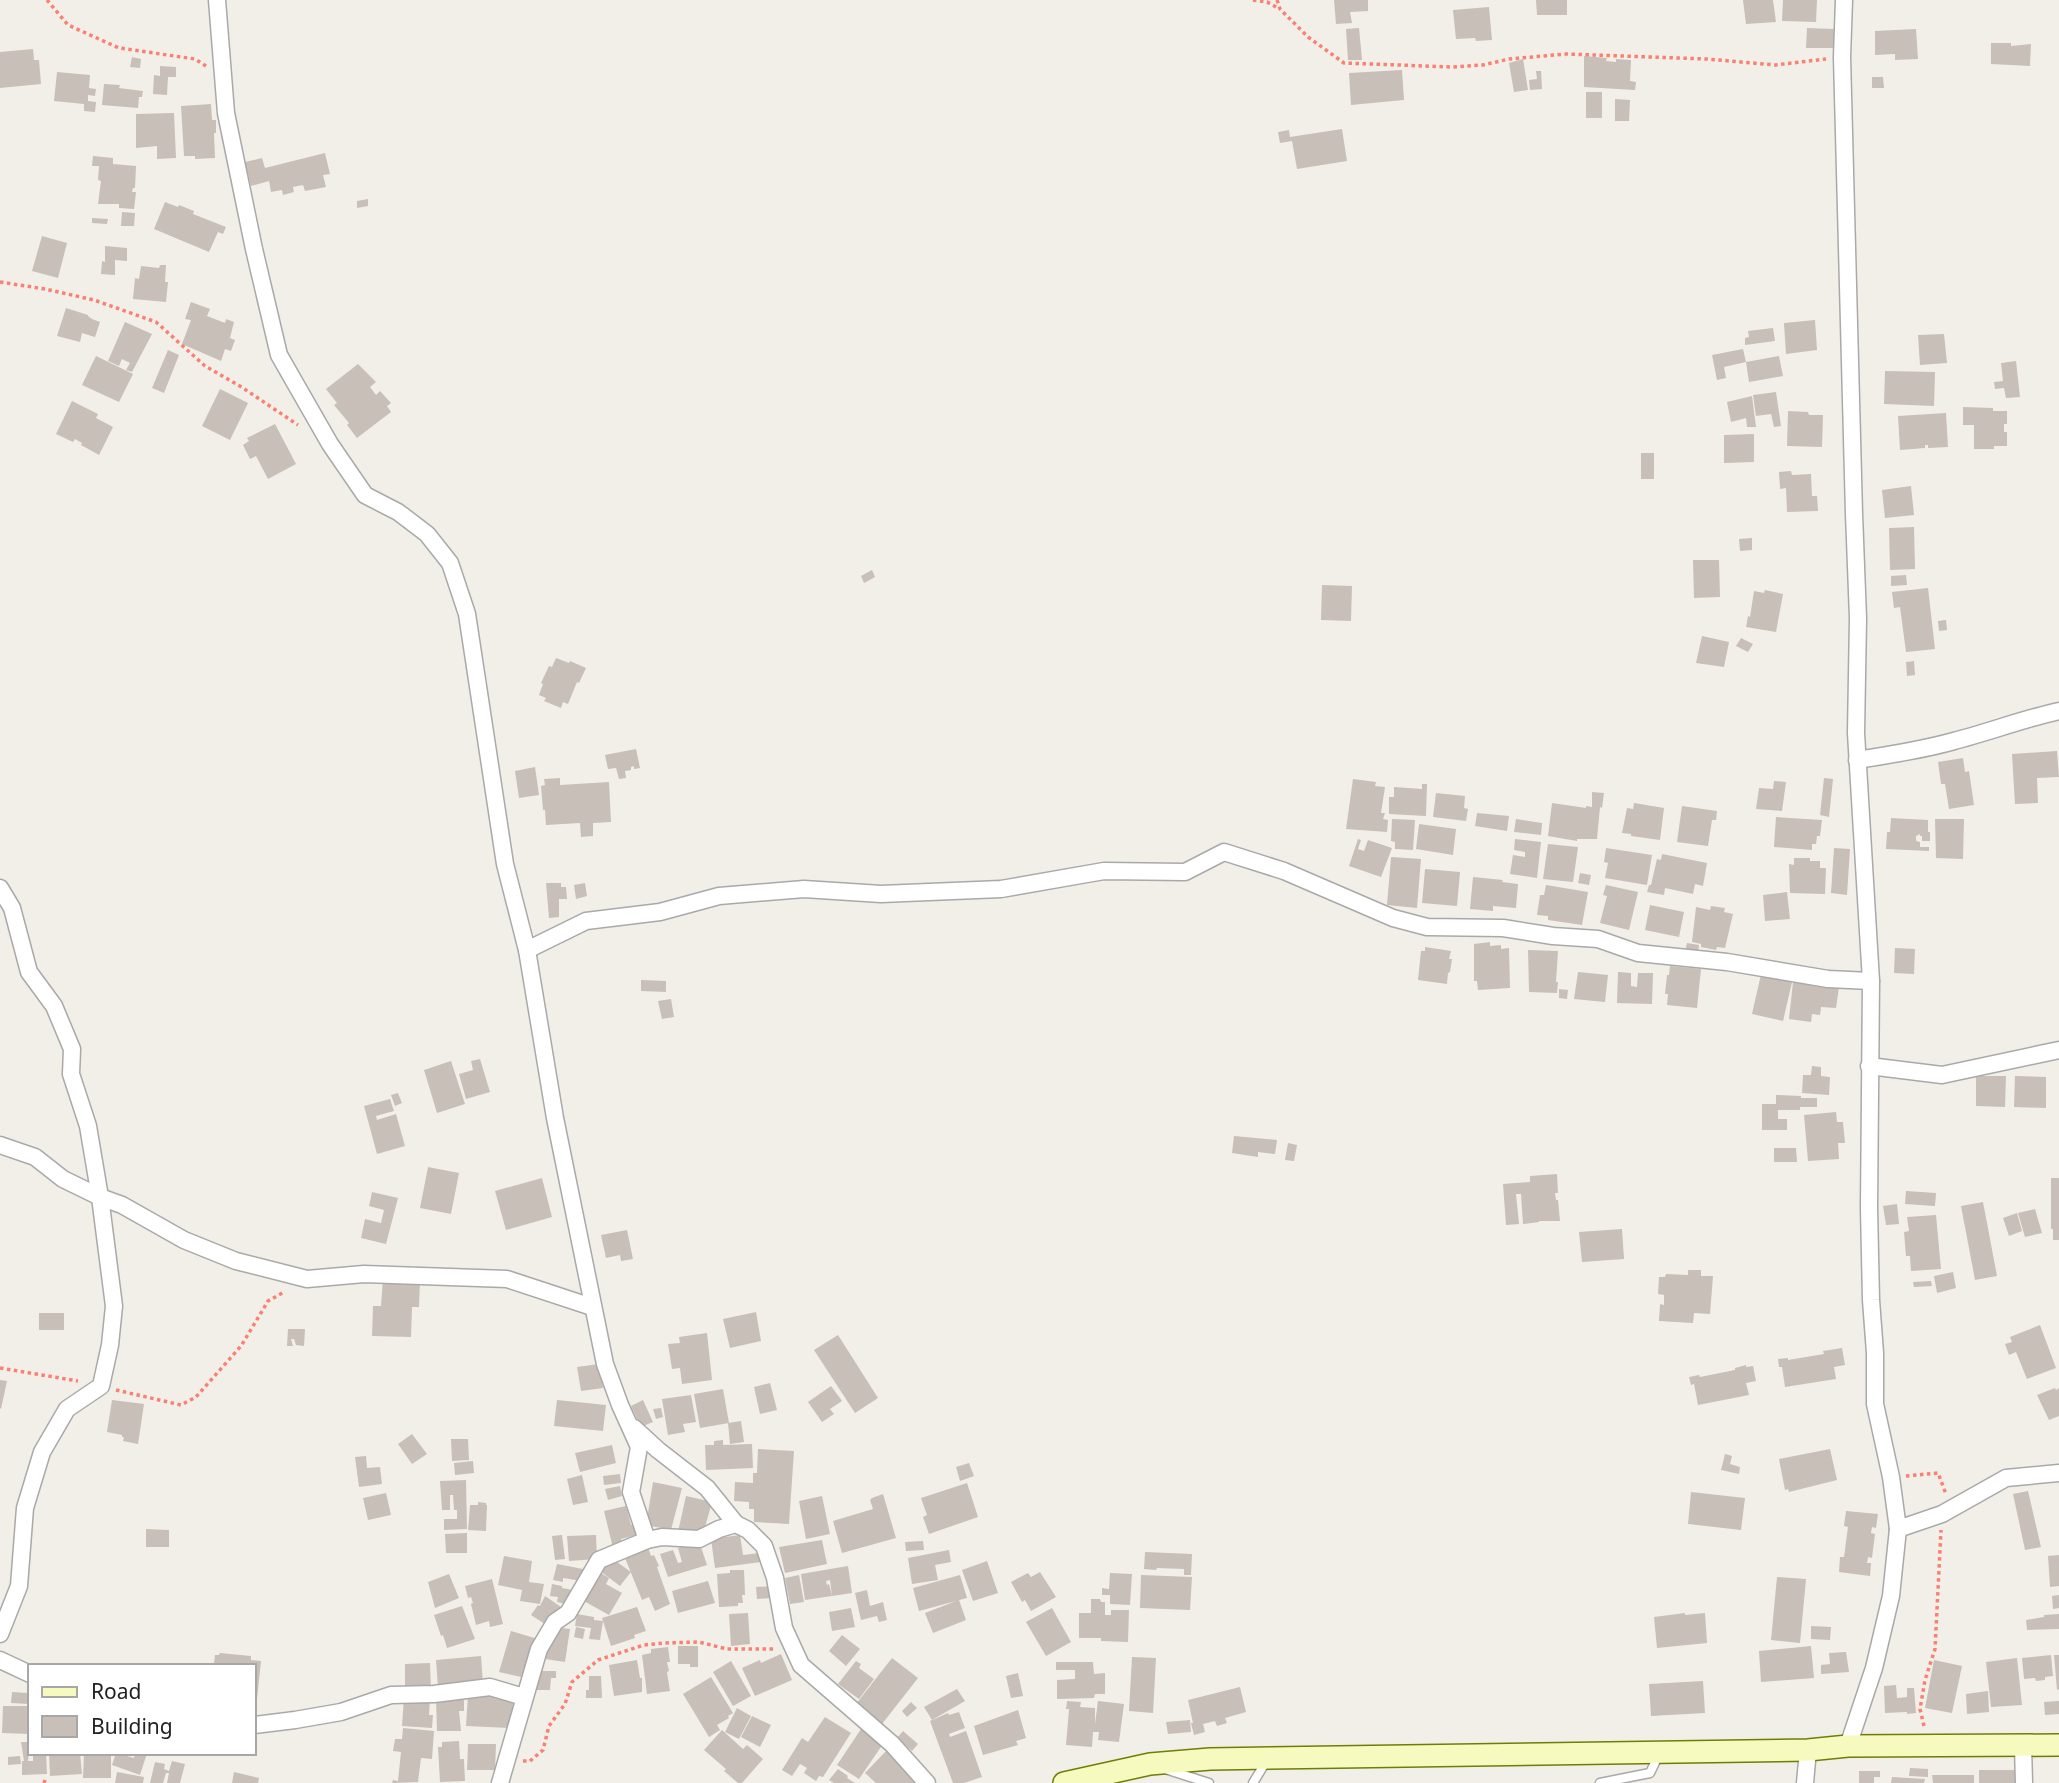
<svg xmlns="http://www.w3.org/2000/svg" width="2059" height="1783" font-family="'Noto Sans',sans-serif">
	<rect width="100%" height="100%" fill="#f2efe9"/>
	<g fill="#c7bfb8">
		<path d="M 1334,0 L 1368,0 L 1368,11 L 1350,12 L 1352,23 L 1336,24 Z"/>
		<path d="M 1536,0 L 1567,0 L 1567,15 L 1537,15 Z"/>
		<path d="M 1743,0 L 1773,0 L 1776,22 L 1746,24 Z"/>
		<path d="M 1783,0 L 1817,0 L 1816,22 L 1782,21 Z"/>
		<path d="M 1489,7 L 1492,40 L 1476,41 L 1475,38 L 1456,39 L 1453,10 Z"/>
		<path d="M 1359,28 L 1362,60 L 1348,60 L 1346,29 Z"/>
		<path d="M 1807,28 L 1834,29 L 1834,48 L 1806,48 Z"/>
		<path d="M 1916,29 L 1918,59 L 1895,60 L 1895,54 L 1875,55 L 1875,31 Z"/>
		<path d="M 1991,43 L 2011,43 L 2011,46 L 2031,44 L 2030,66 L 1991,64 Z"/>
		<path d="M 33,49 L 34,60 L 39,60 L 41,84 L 0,88 L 0,52 Z"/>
		<path d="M 1584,56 L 1607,58 L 1606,61 L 1616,62 L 1616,59 L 1631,60 L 1630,81 L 1636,82 L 1635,90 L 1584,87 Z"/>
		<path d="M 132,57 L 141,59 L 140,68 L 130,67 Z"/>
		<path d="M 1523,59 L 1528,90 L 1514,92 L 1509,63 Z"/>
		<path d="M 160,66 L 176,67 L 176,77 L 168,77 L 167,95 L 153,94 L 154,75 L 160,76 Z"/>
		<path d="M 1402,70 L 1404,100 L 1351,105 L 1349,73 Z"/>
		<path d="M 1536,71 L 1541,71 L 1542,89 L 1530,90 L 1529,80 L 1537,79 Z"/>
		<path d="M 57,72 L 90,75 L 89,88 L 96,89 L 95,96 L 88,95 L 88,101 L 96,102 L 95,112 L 84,111 L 84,104 L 54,101 Z"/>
		<path d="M 1872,77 L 1883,77 L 1884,88 L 1872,88 Z"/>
		<path d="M 104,84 L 120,85 L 119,88 L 143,91 L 142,97 L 139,97 L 138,108 L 102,105 Z"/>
		<rect x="1586" y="92" width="16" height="26"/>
		<path d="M 1615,99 L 1630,100 L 1629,121 L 1615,121 Z"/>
		<path d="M 211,104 L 212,120 L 216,120 L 216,133 L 214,133 L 215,158 L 195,159 L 195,156 L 184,156 L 181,106 Z"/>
		<path d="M 174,113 L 176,158 L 157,159 L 157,146 L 136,148 L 136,114 Z"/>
		<path d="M 1342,129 L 1347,161 L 1297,169 L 1292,141 L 1280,143 L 1278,132 L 1289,130 L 1290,137 Z"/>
		<path d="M 325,153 L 330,174 L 323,175 L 326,187 L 305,191 L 303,185 L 293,187 L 294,192 L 283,195 L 282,190 L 271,192 L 269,181 L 251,186 L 245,162 L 262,158 L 265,168 Z"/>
		<path d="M 93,156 L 113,158 L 113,164 L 136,166 L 135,188 L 133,188 L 132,192 L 136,192 L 134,209 L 119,208 L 119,204 L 98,204 L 101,181 L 98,180 L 99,166 L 92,166 Z"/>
		<path d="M 368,199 L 368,206 L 357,208 L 357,201 Z"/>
		<path d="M 165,202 L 178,207 L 179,205 L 194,211 L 193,214 L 226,227 L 223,234 L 218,232 L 209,252 L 154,229 Z"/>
		<path d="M 122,212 L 135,213 L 134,226 L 121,226 Z"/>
		<path d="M 92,218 L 108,219 L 107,224 L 92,223 Z"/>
		<path d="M 42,236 L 67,243 L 58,278 L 32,271 Z"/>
		<path d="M 105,246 L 127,248 L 127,261 L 115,260 L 115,275 L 101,274 L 102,261 L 105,262 Z"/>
		<path d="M 160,265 L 166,265 L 165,282 L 168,282 L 166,302 L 133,299 L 135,278 L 139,279 L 141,266 L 159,268 Z"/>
		<path d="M 191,302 L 210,309 L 207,316 L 225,323 L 226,319 L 234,322 L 230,338 L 235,340 L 231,351 L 225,349 L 221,361 L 182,344 L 191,320 L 185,319 Z"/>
		<path d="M 66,308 L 88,315 L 88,316 L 92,319 L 100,322 L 95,337 L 82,333 L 80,342 L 57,336 Z"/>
		<path d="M 1815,320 L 1817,350 L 1786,354 L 1784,323 Z"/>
		<path d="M 125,322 L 152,334 L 132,372 L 126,370 L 130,363 L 122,359 L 119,366 L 108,361 Z"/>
		<path d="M 1773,328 L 1775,341 L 1745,345 L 1745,338 L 1749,337 L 1748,331 Z"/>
		<path d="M 1944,334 L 1947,363 L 1920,365 L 1918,335 Z"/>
		<path d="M 1743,349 L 1746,362 L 1724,367 L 1726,378 L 1717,380 L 1712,355 Z"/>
		<path d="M 168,350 L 179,355 L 164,393 L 152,388 Z"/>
		<path d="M 96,356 L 133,374 L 119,402 L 82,385 Z"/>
		<path d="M 1779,356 L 1783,376 L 1749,382 L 1746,362 Z"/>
		<path d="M 2016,361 L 2020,397 L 2006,398 L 2004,388 L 1995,389 L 1994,382 L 2003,381 L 2001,363 Z"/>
		<path d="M 358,364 L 376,382 L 370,387 L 376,395 L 380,391 L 391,403 L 387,406 L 391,412 L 357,438 L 347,425 L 349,423 L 334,405 L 337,403 L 326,389 Z"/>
		<path d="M 1885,371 L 1935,372 L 1934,406 L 1884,404 Z"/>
		<path d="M 220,389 L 248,403 L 230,440 L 202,426 Z"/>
		<path d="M 1776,392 L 1781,426 L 1774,427 L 1771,414 L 1756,416 L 1753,395 Z"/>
		<path d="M 1752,396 L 1756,427 L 1747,427 L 1746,418 L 1731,422 L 1727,402 Z"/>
		<path d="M 72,401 L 98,414 L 96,418 L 113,427 L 99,455 L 81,445 L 82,443 L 75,439 L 73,442 L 56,434 Z"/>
		<path d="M 1963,407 L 1993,408 L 1993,411 L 2007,411 L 2007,424 L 2004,424 L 2004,432 L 2007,432 L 2007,446 L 1994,446 L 1994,449 L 1974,449 L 1974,425 L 1963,425 Z"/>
		<path d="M 1788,411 L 1808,412 L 1809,415 L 1823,415 L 1822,447 L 1787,446 Z"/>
		<path d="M 1946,413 L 1948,447 L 1928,448 L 1928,445 L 1925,445 L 1925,448 L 1900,450 L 1898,416 Z"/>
		<path d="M 275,424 L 296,464 L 268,479 L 256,456 L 250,459 L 243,445 L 249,441 L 247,438 Z"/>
		<path d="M 1754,434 L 1754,462 L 1724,463 L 1724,435 Z"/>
		<rect x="1641" y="453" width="13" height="26"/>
		<path d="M 1791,471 L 1792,475 L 1811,474 L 1812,496 L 1817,496 L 1818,511 L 1787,512 L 1786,488 L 1780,489 L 1779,472 Z"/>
		<path d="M 1911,486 L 1914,515 L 1885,518 L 1882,490 Z"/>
		<path d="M 1914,527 L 1915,569 L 1890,570 L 1889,528 Z"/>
		<path d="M 1752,538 L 1752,550 L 1740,551 L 1739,539 Z"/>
		<path d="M 1693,560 L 1719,560 L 1720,597 L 1694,598 Z"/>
		<path d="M 872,570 L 875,577 L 864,583 L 861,576 Z"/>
		<path d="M 1906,575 L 1907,585 L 1891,586 L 1891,576 Z"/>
		<path d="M 1322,585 L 1352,586 L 1351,621 L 1321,620 Z"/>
		<path d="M 1928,588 L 1935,649 L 1906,652 L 1900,607 L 1894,608 L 1892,592 Z"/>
		<path d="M 1765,590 L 1783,594 L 1776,632 L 1746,627 L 1748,616 L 1750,617 L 1754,591 L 1764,593 Z"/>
		<path d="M 1946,620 L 1947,630 L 1939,631 L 1938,621 Z"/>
		<path d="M 1702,636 L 1729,642 L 1724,667 L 1696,663 Z"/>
		<path d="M 1741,638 L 1753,644 L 1748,652 L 1736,646 Z"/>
		<path d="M 556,658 L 569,663 L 570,661 L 586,668 L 579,683 L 577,682 L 568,704 L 563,702 L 561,708 L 544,701 L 546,698 L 539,695 L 543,684 L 541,683 L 549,666 L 552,667 Z"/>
		<path d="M 1914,661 L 1915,675 L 1907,676 L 1906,662 Z"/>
		<path d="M 636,749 L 640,768 L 634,769 L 634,766 L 631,767 L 631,770 L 625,771 L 626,778 L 619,779 L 616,768 L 608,769 L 605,755 Z"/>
		<path d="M 2057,751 L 2059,777 L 2037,778 L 2038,803 L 2015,804 L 2012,754 Z"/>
		<path d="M 1963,758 L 1965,772 L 1969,771 L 1974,805 L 1949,809 L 1945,784 L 1941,784 L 1938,762 Z"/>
		<path d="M 535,767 L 539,795 L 519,798 L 515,771 Z"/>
		<path d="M 560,778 L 560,785 L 609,782 L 611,822 L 593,823 L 593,836 L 581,837 L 580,823 L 546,825 L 545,810 L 543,810 L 541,786 L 545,785 L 544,779 Z"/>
		<path d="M 1824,778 L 1833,779 L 1829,817 L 1820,815 Z"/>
		<path d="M 1353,779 L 1376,782 L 1375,786 L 1385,787 L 1381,813 L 1385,813 L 1383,819 L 1388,820 L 1387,832 L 1346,829 Z"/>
		<path d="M 1774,781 L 1786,782 L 1782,811 L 1756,809 L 1759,788 L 1773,789 Z"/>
		<path d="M 1422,784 L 1427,784 L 1426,816 L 1389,814 L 1389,797 L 1394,797 L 1394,787 L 1422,789 Z"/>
		<path d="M 1592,792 L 1604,793 L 1602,808 L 1600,807 L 1597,839 L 1577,839 L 1577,841 L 1548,836 L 1552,803 L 1586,808 L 1586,806 L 1592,807 Z"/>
		<path d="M 1436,793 L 1465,796 L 1464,808 L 1468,809 L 1466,821 L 1433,817 Z"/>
		<path d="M 1634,803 L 1664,808 L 1660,840 L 1631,836 L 1631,834 L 1622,833 L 1627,808 L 1633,809 Z"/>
		<path d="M 1682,806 L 1717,811 L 1716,820 L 1712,820 L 1708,846 L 1677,842 Z"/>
		<path d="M 1477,813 L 1509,816 L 1507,831 L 1475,826 Z"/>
		<path d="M 1776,817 L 1822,820 L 1820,836 L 1817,836 L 1816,844 L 1812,844 L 1812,850 L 1774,847 Z"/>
		<path d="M 1891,818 L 1928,820 L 1928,832 L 1930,832 L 1930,841 L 1922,841 L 1922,836 L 1920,836 L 1920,834 L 1916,836 L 1916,841 L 1920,842 L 1920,847 L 1929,847 L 1929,851 L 1886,849 L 1887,832 L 1890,832 Z"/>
		<path d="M 1392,819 L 1415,820 L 1413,850 L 1395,849 L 1395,842 L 1391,841 Z"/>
		<path d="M 1516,819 L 1542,823 L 1541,835 L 1514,832 Z"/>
		<path d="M 1935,819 L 1964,819 L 1963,859 L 1936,858 Z"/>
		<path d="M 1419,824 L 1456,829 L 1453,855 L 1416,849 Z"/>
		<path d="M 1358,839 L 1361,840 L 1358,849 L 1364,851 L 1368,840 L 1392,848 L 1381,877 L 1349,866 Z"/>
		<path d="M 1515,839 L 1541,842 L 1537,878 L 1510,874 L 1513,855 L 1525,857 L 1525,852 L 1514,850 Z"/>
		<path d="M 1548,844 L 1578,847 L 1573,882 L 1543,879 Z"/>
		<path d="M 1606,848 L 1652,855 L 1647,885 L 1605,878 L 1608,863 L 1604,862 Z"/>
		<path d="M 1834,848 L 1850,849 L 1847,895 L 1831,893 Z"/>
		<path d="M 1662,854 L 1707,863 L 1703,886 L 1695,884 L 1693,894 L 1665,888 L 1664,895 L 1647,892 L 1649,885 L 1651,885 L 1657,859 L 1661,860 Z"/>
		<path d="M 1391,857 L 1421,859 L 1417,908 L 1387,905 Z"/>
		<path d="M 1794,858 L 1810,858 L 1810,861 L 1820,861 L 1820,868 L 1826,868 L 1825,894 L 1790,893 L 1789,864 L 1794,865 Z"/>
		<path d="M 1425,869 L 1460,872 L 1457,906 L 1422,903 Z"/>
		<path d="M 1580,873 L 1591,875 L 1589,885 L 1578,883 Z"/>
		<path d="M 1473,877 L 1503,880 L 1502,882 L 1518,884 L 1516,908 L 1493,906 L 1493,911 L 1470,909 Z"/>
		<path d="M 546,883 L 561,883 L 561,887 L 566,887 L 567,899 L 559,899 L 559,917 L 549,918 Z"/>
		<path d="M 585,883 L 587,896 L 576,899 L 574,885 Z"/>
		<path d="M 1546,885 L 1588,892 L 1582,925 L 1548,920 L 1548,916 L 1537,915 L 1540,895 L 1544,895 Z"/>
		<path d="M 1606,885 L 1638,892 L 1629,930 L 1600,923 L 1607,896 L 1603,895 Z"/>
		<path d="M 1787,892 L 1790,919 L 1765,921 L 1763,895 Z"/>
		<path d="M 1650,905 L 1684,912 L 1679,937 L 1645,930 Z"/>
		<path d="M 1711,906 L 1725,908 L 1724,912 L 1733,914 L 1725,948 L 1717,947 L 1716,950 L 1701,947 L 1701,944 L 1692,942 L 1696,907 L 1710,910 Z"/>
		<path d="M 1490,942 L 1490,946 L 1501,945 L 1501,949 L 1509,948 L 1510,988 L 1478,990 L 1477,981 L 1474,981 L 1474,944 Z"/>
		<path d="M 1687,943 L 1699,945 L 1698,954 L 1685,952 Z"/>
		<path d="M 1425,947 L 1451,951 L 1449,959 L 1452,959 L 1450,972 L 1448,973 L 1447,984 L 1418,980 L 1421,951 L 1425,951 Z"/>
		<path d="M 1895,948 L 1915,949 L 1914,974 L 1894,973 Z"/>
		<path d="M 1528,950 L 1558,951 L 1556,982 L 1558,982 L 1557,993 L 1529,992 Z"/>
		<path d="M 1670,966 L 1701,969 L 1697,1008 L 1667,1005 L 1668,994 L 1665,994 L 1667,975 L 1669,975 Z"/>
		<path d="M 1762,970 L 1793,978 L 1783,1021 L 1752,1014 Z"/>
		<path d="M 1578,972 L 1608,975 L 1605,1002 L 1574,999 Z"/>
		<path d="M 1618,972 L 1631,973 L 1631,986 L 1637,987 L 1638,973 L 1653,973 L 1652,1004 L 1617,1003 Z"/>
		<path d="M 641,980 L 666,981 L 666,992 L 641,991 Z"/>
		<path d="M 1793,982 L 1839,987 L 1836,1008 L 1821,1007 L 1820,1015 L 1812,1014 L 1811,1022 L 1789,1019 Z"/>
		<path d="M 1559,989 L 1568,990 L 1567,999 L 1559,998 Z"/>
		<path d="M 671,999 L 674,1017 L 662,1019 L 658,1001 Z"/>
		<path d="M 480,1059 L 490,1092 L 466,1099 L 459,1074 L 473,1070 L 471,1061 Z"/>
		<path d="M 451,1061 L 465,1104 L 437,1113 L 424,1070 Z"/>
		<path d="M 1812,1066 L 1821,1067 L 1821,1076 L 1830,1077 L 1829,1095 L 1802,1093 L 1803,1075 L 1811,1075 Z"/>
		<path d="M 1976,1076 L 2006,1076 L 2005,1107 L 1976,1106 Z"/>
		<path d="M 2015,1076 L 2046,1077 L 2046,1108 L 2014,1107 Z"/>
		<path d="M 398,1093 L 402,1103 L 395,1106 L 391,1095 Z"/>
		<path d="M 1776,1095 L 1801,1096 L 1801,1098 L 1817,1098 L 1817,1107 L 1800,1107 L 1800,1110 L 1778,1110 L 1778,1119 L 1787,1119 L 1787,1130 L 1762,1130 L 1762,1104 L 1776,1104 Z"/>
		<path d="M 390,1099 L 394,1111 L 376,1116 L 377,1120 L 396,1114 L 405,1146 L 377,1154 L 364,1106 Z"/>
		<path d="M 1836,1112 L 1837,1122 L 1843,1122 L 1845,1143 L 1838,1143 L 1839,1159 L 1808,1161 L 1804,1115 Z"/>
		<path d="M 1234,1136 L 1277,1140 L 1275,1154 L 1258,1152 L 1258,1157 L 1232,1153 Z"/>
		<path d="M 1288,1143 L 1297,1145 L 1294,1161 L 1285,1160 Z"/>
		<path d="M 1774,1148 L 1796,1148 L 1797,1162 L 1774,1162 Z"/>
		<path d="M 428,1167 L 459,1173 L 451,1214 L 420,1208 Z"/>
		<path d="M 1557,1174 L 1558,1193 L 1555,1193 L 1556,1200 L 1558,1200 L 1560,1221 L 1539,1221 L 1539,1222 L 1523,1224 L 1521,1194 L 1516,1194 L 1519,1224 L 1506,1225 L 1503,1184 L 1530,1182 L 1530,1176 Z"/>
		<path d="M 542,1178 L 552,1217 L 506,1230 L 495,1191 Z"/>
		<path d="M 2051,1178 L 2059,1178 L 2059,1240 L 2053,1240 L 2053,1229 L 2051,1229 Z"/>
		<path d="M 1906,1191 L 1936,1193 L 1935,1206 L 1905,1204 Z"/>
		<path d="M 372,1192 L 398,1198 L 386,1244 L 361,1238 L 365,1219 L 381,1223 L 384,1210 L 369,1206 Z"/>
		<path d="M 1983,1202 L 1997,1276 L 1975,1280 L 1961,1206 Z"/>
		<path d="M 1897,1204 L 1899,1224 L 1886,1225 L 1883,1206 Z"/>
		<path d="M 2035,1209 L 2042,1233 L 2025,1237 L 2018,1213 Z"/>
		<path d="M 2017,1213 L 2022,1231 L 2009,1236 L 2003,1218 Z"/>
		<path d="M 1936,1215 L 1941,1269 L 1911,1271 L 1910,1256 L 1906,1256 L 1904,1232 L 1909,1231 L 1907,1217 Z"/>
		<path d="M 1622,1229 L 1624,1259 L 1582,1262 L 1579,1232 Z"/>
		<path d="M 627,1230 L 633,1259 L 621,1261 L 620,1255 L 606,1258 L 601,1235 Z"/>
		<path d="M 1688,1270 L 1701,1270 L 1701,1276 L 1713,1276 L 1710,1314 L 1694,1313 L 1693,1323 L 1659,1321 L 1660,1304 L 1664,1305 L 1664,1295 L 1658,1294 L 1659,1277 L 1665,1277 L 1666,1274 L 1688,1275 Z"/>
		<path d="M 1953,1272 L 1956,1288 L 1937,1293 L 1934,1276 Z"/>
		<path d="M 383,1279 L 420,1281 L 419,1307 L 412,1307 L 411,1337 L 372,1336 L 373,1306 L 381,1306 Z"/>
		<path d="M 1931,1281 L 1932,1286 L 1914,1287 L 1913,1282 Z"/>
		<path d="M 756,1312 L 761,1341 L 730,1348 L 723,1319 Z"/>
		<rect x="39" y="1313" width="25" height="17"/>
		<path d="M 2040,1325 L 2056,1368 L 2027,1379 L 2016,1352 L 2009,1355 L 2005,1344 L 2012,1342 L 2010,1337 Z"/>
		<path d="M 288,1329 L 305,1329 L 304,1346 L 296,1345 L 294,1339 L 291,1339 L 293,1346 L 287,1346 Z"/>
		<path d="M 707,1333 L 712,1380 L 682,1384 L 680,1368 L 672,1369 L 668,1344 L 680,1343 L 679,1337 Z"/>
		<path d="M 838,1335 L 878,1398 L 855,1413 L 814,1350 Z"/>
		<path d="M 1842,1348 L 1845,1365 L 1834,1367 L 1836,1379 L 1785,1387 L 1782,1367 L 1779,1367 L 1778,1359 L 1788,1358 L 1788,1360 L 1824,1354 L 1823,1351 Z"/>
		<path d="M 599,1364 L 603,1388 L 581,1391 L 577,1367 Z"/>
		<path d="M 1746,1365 L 1746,1367 L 1753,1366 L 1756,1381 L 1746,1383 L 1749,1395 L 1698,1405 L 1694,1384 L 1691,1385 L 1689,1377 L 1699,1375 L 1700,1377 L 1735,1370 L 1735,1368 Z"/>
		<path d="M 0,1380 L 7,1381 L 1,1409 L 0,1408 Z"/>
		<path d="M 770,1383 L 777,1410 L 760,1414 L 754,1387 Z"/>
		<path d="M 831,1386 L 842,1401 L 830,1409 L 834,1414 L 822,1422 L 808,1402 Z"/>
		<path d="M 2055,1388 L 2056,1390 L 2059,1388 L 2059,1416 L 2049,1420 L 2037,1395 Z"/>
		<path d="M 723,1389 L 729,1423 L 700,1428 L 694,1394 Z"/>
		<path d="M 691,1395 L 696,1422 L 683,1424 L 685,1432 L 668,1435 L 662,1399 Z"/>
		<path d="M 112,1400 L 144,1404 L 138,1444 L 123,1441 L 124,1437 L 122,1437 L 122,1435 L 107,1432 Z"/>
		<path d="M 557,1400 L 606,1405 L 603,1431 L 554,1426 Z"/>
		<path d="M 643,1400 L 653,1422 L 641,1427 L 631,1406 Z"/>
		<path d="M 661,1408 L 663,1417 L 656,1419 L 653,1409 Z"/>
		<path d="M 741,1421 L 744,1442 L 730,1444 L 728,1423 Z"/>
		<path d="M 412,1434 L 427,1454 L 412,1464 L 398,1444 Z"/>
		<path d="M 451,1439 L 468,1439 L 469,1460 L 452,1461 Z"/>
		<path d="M 723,1440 L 723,1445 L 752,1444 L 753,1468 L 706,1470 L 705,1445 L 714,1445 L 714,1441 Z"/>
		<path d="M 612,1445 L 616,1463 L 580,1472 L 575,1453 Z"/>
		<path d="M 758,1449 L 794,1451 L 789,1524 L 754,1522 L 754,1509 L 749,1509 L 749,1502 L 734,1501 L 735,1482 L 753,1483 L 753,1473 L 757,1473 Z"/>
		<path d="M 1830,1449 L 1837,1480 L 1789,1492 L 1788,1489 L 1785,1490 L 1779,1459 Z"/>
		<path d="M 1725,1454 L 1732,1456 L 1730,1464 L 1740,1467 L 1739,1474 L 1721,1470 Z"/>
		<path d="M 366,1456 L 367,1468 L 380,1467 L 382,1484 L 359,1487 L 355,1457 Z"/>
		<path d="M 473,1461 L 474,1473 L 455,1475 L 454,1463 Z"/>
		<path d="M 969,1463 L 974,1476 L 960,1481 L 956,1467 Z"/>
		<path d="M 620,1474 L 621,1483 L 604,1485 L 603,1476 Z"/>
		<path d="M 582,1475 L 588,1502 L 573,1505 L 567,1479 Z"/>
		<path d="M 466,1480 L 467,1529 L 444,1530 L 444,1519 L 457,1519 L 457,1510 L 454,1510 L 453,1495 L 450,1495 L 450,1510 L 442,1510 L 440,1481 Z"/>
		<path d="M 653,1482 L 682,1488 L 671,1530 L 646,1525 Z"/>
		<path d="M 967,1483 L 978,1517 L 929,1534 L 923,1517 L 927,1515 L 921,1498 Z"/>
		<path d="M 620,1486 L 622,1496 L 608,1500 L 605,1489 Z"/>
		<path d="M 2028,1491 L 2041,1547 L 2025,1550 L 2013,1494 Z"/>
		<path d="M 1691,1492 L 1745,1498 L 1741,1530 L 1688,1524 Z"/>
		<path d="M 386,1493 L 391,1515 L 368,1520 L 363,1498 Z"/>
		<path d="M 883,1494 L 896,1538 L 842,1553 L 833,1521 L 873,1509 L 870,1500 L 872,1498 Z"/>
		<path d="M 686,1496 L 712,1502 L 702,1538 L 678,1532 Z"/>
		<path d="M 822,1496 L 830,1534 L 806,1539 L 799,1501 Z"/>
		<path d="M 478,1502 L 486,1503 L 486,1505 L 487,1505 L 486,1531 L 468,1530 L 470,1505 L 478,1505 Z"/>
		<path d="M 626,1506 L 631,1525 L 637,1524 L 640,1534 L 621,1539 L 622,1545 L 613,1548 L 604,1511 Z"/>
		<path d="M 1846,1511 L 1878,1514 L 1876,1528 L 1872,1527 L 1871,1533 L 1875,1534 L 1872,1558 L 1868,1557 L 1867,1563 L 1871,1563 L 1870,1576 L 1839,1572 L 1840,1557 L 1844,1557 L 1848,1527 L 1844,1526 Z"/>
		<path d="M 146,1529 L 169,1530 L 169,1547 L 146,1547 Z"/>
		<path d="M 467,1533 L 467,1553 L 446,1553 L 445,1534 Z"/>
		<path d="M 562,1535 L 565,1559 L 555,1560 L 552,1536 Z"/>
		<path d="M 596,1535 L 597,1559 L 569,1561 L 567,1536 Z"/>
		<path d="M 740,1535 L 743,1555 L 759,1553 L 761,1562 L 715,1568 L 711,1539 Z"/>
		<path d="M 822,1540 L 827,1564 L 785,1573 L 779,1547 Z"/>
		<path d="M 699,1541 L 707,1565 L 668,1577 L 660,1554 L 673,1550 L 678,1563 L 682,1562 L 678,1548 Z"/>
		<path d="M 923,1541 L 924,1550 L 906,1551 L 905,1542 Z"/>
		<path d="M 647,1544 L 651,1556 L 654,1555 L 659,1566 L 657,1567 L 670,1604 L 655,1611 L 649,1597 L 642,1600 L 623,1553 Z"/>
		<path d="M 949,1550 L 951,1562 L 935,1565 L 938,1580 L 912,1584 L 908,1558 Z"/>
		<path d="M 1145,1552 L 1192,1554 L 1191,1575 L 1184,1575 L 1184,1569 L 1157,1568 L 1156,1570 L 1144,1569 Z"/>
		<path d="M 2059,1555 L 2059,1586 L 2050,1587 L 2048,1556 Z"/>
		<path d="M 504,1556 L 532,1561 L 529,1582 L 544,1584 L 540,1604 L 520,1601 L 522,1590 L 498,1585 Z"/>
		<path d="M 610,1557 L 631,1572 L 620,1586 L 600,1571 Z"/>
		<path d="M 987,1561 L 998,1593 L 973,1601 L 962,1570 Z"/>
		<path d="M 557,1564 L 583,1569 L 581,1581 L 563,1578 L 563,1582 L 553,1580 Z"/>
		<path d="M 848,1566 L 852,1593 L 832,1596 L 830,1580 L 826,1581 L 827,1585 L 829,1584 L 832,1596 L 805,1600 L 801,1574 Z"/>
		<path d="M 730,1570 L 744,1570 L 745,1595 L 742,1595 L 743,1603 L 738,1603 L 738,1606 L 719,1607 L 717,1574 L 730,1573 Z"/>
		<path d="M 599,1572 L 609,1578 L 606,1584 L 622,1593 L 609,1615 L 582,1600 Z"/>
		<path d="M 1040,1572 L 1056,1597 L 1031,1611 L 1025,1600 L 1022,1602 L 1011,1582 L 1028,1573 L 1031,1577 Z"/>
		<path d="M 1110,1573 L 1132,1574 L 1130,1605 L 1110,1604 L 1110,1595 L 1102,1595 L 1102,1588 L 1109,1589 Z"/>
		<path d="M 449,1574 L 459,1598 L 435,1608 L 428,1582 Z"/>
		<path d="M 799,1575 L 804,1602 L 790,1604 L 785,1578 Z"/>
		<path d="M 960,1575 L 967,1598 L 959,1600 L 966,1620 L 933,1633 L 925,1613 L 956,1601 L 919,1611 L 913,1588 Z"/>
		<path d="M 1141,1575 L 1192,1577 L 1190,1610 L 1140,1608 Z"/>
		<path d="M 1777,1577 L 1806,1579 L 1800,1643 L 1771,1640 Z"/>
		<path d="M 492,1579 L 503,1624 L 490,1627 L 489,1621 L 476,1625 L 471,1604 L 473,1603 L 471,1597 L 468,1598 L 465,1586 Z"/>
		<path d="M 708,1581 L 715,1603 L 678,1613 L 672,1591 Z"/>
		<path d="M 552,1584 L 562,1586 L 562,1588 L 573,1590 L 571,1605 L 557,1602 L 558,1597 L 550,1596 Z"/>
		<path d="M 772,1586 L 772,1598 L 757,1599 L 756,1587 Z"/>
		<path d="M 867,1590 L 870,1606 L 883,1602 L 887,1620 L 879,1622 L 877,1616 L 861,1620 L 855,1593 Z"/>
		<path d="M 2059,1595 L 2059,1608 L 2053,1609 L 2052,1596 Z"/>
		<path d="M 545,1596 L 561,1607 L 548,1626 L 531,1615 L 538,1605 L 540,1606 Z"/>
		<path d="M 1091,1599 L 1100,1599 L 1101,1602 L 1105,1602 L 1105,1615 L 1111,1615 L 1111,1610 L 1129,1610 L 1128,1642 L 1101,1641 L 1101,1638 L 1079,1638 L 1079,1613 L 1091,1613 Z"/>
		<path d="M 462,1606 L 475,1639 L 447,1648 L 443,1635 L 441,1636 L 434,1615 Z"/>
		<path d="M 637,1607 L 646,1631 L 634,1635 L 635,1638 L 611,1646 L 602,1618 Z"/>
		<path d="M 851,1608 L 855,1627 L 832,1631 L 829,1612 Z"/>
		<path d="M 1052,1608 L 1071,1642 L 1046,1656 L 1026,1622 Z"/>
		<path d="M 748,1613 L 750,1644 L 731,1646 L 729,1614 Z"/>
		<path d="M 1685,1613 L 1685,1615 L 1705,1613 L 1707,1643 L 1657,1648 L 1654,1617 Z"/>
		<path d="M 577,1614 L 594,1617 L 594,1620 L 603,1621 L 600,1640 L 589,1639 L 591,1628 L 575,1626 Z"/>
		<path d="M 2059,1614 L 2059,1629 L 2027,1630 L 2026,1620 L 2044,1617 L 2044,1615 Z"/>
		<path d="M 1811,1626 L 1831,1627 L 1830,1640 L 1811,1639 Z"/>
		<path d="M 554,1627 L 570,1629 L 565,1662 L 545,1659 L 548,1638 Z"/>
		<path d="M 576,1627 L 585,1629 L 583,1639 L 574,1637 Z"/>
		<path d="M 511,1631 L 538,1639 L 529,1669 L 524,1668 L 521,1677 L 499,1672 Z"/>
		<path d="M 842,1635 L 860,1649 L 846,1666 L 829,1651 Z"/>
		<path d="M 678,1646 L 698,1646 L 698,1667 L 690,1667 L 690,1664 L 678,1664 Z"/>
		<path d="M 1811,1646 L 1814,1678 L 1761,1682 L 1759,1651 Z"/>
		<path d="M 668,1647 L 670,1662 L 667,1662 L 669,1671 L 667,1672 L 670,1691 L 647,1694 L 642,1655 L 651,1653 L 651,1649 Z"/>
		<path d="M 1846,1652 L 1849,1672 L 1821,1674 L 1821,1665 L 1830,1664 L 1829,1653 Z"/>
		<path d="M 220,1653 L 251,1656 L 251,1660 L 261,1661 L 257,1699 L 254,1699 L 254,1666 L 208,1666 L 209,1663 L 214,1663 L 215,1655 L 219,1655 Z"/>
		<path d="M 781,1654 L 792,1680 L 755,1696 L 742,1668 L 760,1660 L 761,1663 Z"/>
		<path d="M 2051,1655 L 2053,1676 L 2045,1677 L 2045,1680 L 2036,1681 L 2035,1678 L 2024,1679 L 2022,1658 Z"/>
		<path d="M 2054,1655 L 2059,1655 L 2059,1689 L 2057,1690 Z"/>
		<path d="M 481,1656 L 483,1684 L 438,1688 L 436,1660 Z"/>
		<path d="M 1132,1657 L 1156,1658 L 1153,1713 L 1129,1711 Z"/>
		<path d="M 892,1658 L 918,1678 L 882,1724 L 856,1704 Z"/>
		<path d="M 2017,1658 L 2022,1705 L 1991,1707 L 1986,1662 Z"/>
		<path d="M 637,1660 L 640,1678 L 642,1678 L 642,1692 L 614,1696 L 609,1665 Z"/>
		<path d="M 1934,1660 L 1962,1666 L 1952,1713 L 1925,1708 Z"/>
		<path d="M 731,1661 L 751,1696 L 733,1706 L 713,1672 Z"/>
		<path d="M 856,1661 L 861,1664 L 859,1668 L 874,1679 L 859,1699 L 838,1684 Z"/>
		<path d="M 1056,1662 L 1093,1662 L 1094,1674 L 1105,1673 L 1105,1694 L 1095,1694 L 1094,1698 L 1057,1699 L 1057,1680 L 1075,1679 L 1075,1670 L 1056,1670 Z"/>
		<path d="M 430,1663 L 431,1690 L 405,1691 L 405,1664 Z"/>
		<path d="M 536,1671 L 556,1671 L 556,1678 L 551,1678 L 550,1690 L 537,1690 Z"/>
		<path d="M 1018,1673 L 1023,1696 L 1011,1698 L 1006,1676 Z"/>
		<path d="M 589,1676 L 601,1676 L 602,1698 L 586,1698 L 586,1690 L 589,1690 Z"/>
		<path d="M 711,1677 L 733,1713 L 728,1716 L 729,1718 L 717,1725 L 720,1730 L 709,1737 L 683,1694 Z"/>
		<path d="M 1703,1681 L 1705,1713 L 1651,1716 L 1649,1684 Z"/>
		<path d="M 1896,1685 L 1897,1698 L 1907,1697 L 1907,1688 L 1914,1688 L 1916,1713 L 1907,1714 L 1907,1712 L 1885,1713 L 1884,1686 Z"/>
		<path d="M 1240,1687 L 1246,1712 L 1225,1718 L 1227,1723 L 1217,1726 L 1215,1721 L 1203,1724 L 1205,1732 L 1194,1735 L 1191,1723 L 1193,1723 L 1188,1700 Z"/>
		<path d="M 957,1689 L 965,1701 L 932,1720 L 924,1707 Z"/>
		<path d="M 1988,1691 L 1989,1712 L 1967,1714 L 1966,1694 Z"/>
		<path d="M 12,1692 L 28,1693 L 28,1704 L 11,1703 Z"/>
		<path d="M 468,1694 L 513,1698 L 512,1728 L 466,1726 Z"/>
		<path d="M 404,1697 L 430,1699 L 429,1715 L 433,1715 L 432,1728 L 402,1726 Z"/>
		<path d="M 464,1697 L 464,1711 L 459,1711 L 461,1731 L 437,1731 L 436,1698 Z"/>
		<path d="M 1067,1701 L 1081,1702 L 1080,1707 L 1095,1708 L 1095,1724 L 1098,1701 L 1124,1704 L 1119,1742 L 1098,1740 L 1099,1732 L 1093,1732 L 1092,1747 L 1066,1745 L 1069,1709 L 1066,1709 Z"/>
		<path d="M 2059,1701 L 2059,1714 L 2045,1715 L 2044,1702 Z"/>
		<path d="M 911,1702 L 917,1708 L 907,1717 L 902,1711 Z"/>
		<path d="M 3,1706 L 30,1706 L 30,1734 L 2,1733 Z"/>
		<path d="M 737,1708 L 751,1716 L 739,1739 L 725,1732 Z"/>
		<path d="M 1018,1710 L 1026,1738 L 1016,1741 L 1018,1745 L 983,1755 L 974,1726 Z"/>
		<path d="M 959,1712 L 965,1728 L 949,1734 L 950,1737 L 966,1731 L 982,1777 L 964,1783 L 953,1783 L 930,1721 L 948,1713 L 949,1715 Z"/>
		<path d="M 752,1716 L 771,1725 L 760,1747 L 741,1737 Z"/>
		<path d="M 825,1717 L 851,1733 L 823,1777 L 819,1776 L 816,1781 L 804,1773 L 807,1768 L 800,1764 L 792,1776 L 782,1770 L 802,1738 L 808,1742 Z"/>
		<path d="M 1190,1720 L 1191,1732 L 1168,1734 L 1166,1722 Z"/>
		<path d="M 863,1726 L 885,1741 L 859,1779 L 837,1765 Z"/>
		<path d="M 403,1728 L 434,1731 L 432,1759 L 421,1758 L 418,1782 L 392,1783 L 393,1780 L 398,1781 L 401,1752 L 393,1751 L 395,1739 L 402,1739 Z"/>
		<path d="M 722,1730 L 743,1749 L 747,1745 L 763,1759 L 742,1783 L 738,1783 L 724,1771 L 726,1769 L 704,1750 Z"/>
		<path d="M 903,1731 L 918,1744 L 912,1751 L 897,1738 Z"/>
		<path d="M 459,1741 L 460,1759 L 464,1759 L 465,1781 L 440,1782 L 438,1747 L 442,1747 L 442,1742 Z"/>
		<path d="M 21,1742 L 30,1742 L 28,1761 L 33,1761 L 33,1753 L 46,1753 L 47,1774 L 22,1775 L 22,1761 L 24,1761 Z"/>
		<path d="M 468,1744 L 496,1744 L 495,1770 L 467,1770 Z"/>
		<path d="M 887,1750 L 910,1774 L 923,1783 L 876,1783 L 865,1773 Z"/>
		<path d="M 49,1753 L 80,1753 L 82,1774 L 50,1776 Z"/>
		<path d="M 84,1753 L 111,1753 L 111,1778 L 83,1778 Z"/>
		<path d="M 116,1753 L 134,1758 L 135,1753 L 147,1753 L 140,1775 L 112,1765 Z"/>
		<path d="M 20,1756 L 21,1764 L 8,1765 L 8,1757 Z"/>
		<path d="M 172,1761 L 185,1764 L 180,1783 L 167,1783 L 169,1773 L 166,1773 L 163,1783 L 150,1783 L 155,1762 L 165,1764 L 164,1769 L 169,1771 Z"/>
		<path d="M 1910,1768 L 1928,1769 L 1928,1777 L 1909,1776 Z"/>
		<path d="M 838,1769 L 848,1776 L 847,1778 L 855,1783 L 834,1783 L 829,1780 Z"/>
		<rect x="1979" y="1770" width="36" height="13"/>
		<path d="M 1859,1771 L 1880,1771 L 1880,1777 L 1874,1777 L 1874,1783 L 1859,1783 Z"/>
		<path d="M 117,1772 L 144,1777 L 143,1783 L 115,1783 Z"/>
		<path d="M 234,1772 L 259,1778 L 258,1783 L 232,1783 Z"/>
		<path d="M 1932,1775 L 1974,1775 L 1974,1783 L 1933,1783 Z"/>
		<path d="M 1892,1777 L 1925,1779 L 1924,1783 L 1891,1783 Z"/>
	</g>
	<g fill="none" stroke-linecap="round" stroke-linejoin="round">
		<defs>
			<g id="service">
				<path d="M 1165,1769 L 1209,1783"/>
				<path d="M 1253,1783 L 1267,1760"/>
				<path d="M 1600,1783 L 1650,1773 L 1659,1754"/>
			</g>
			<g id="minor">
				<path d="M 217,0 L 226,113 L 254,249 L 279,355 L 330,444 L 365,495 L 398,512 L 427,534 L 450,563 L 467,614 L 505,864 L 527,950 L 555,1118 L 605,1364 L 620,1405 L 639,1447 L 631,1492 L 647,1540"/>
				<path d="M 1844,0 L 1842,57 L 1854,514 L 1858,618 L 1856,733 L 1871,981 L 1869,1208 L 1871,1300 L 1875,1353 L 1875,1404 L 1891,1477 L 1898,1529 L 1891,1596 L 1874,1668 L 1848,1746"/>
				<path d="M 1857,760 C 1890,755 1922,750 1954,741 C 1989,732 2023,719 2059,711"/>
				<path d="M 0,888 L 12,908 L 29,972 L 54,1006 L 72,1049 L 71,1074 L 88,1126 L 100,1197 L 114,1306 L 110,1345 L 101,1386 L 67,1409 L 42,1452 L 25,1508 L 19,1586 L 0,1634"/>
				<path d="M 527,950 L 586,921 L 660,912 L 719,896 L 804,889 L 881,894 L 1001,889 L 1104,871 L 1185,872 L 1224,852 L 1284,871 L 1393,918 L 1427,927 L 1503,928 L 1553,936 L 1598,939 L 1638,953 L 1727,962 L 1828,979 L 1871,981"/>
				<path d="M 1869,1066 L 1942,1075 L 2059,1050"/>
				<path d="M 0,1145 L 35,1157 L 63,1179 L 100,1197 L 122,1205 L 184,1240 L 236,1261 L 307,1279 L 364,1274 L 507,1279 L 592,1307"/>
				<path d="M 634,1428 L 658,1450 L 707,1488 L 736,1524"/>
				<path d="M 1898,1529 L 1942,1514 L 2006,1478 L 2059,1473"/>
				<path d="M 0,1660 L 30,1674"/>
				<path d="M 254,1725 L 295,1720 L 341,1712 L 391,1695 L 434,1694 L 490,1687 L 524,1697"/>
				<path d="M 2023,1746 L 2024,1783"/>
				<path d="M 500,1783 L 539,1649 L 555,1622 L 568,1613 L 599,1560 L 647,1540 L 662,1537 L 699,1539 L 719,1529 L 736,1524 L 748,1530 L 764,1546 L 775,1578 L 784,1628 L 801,1665 L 892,1744 L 927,1783"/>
				<path d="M 1805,1783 L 1808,1750"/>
			</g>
			<path id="secondary" d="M 1064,1783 L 1150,1764 L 1210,1759 L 1808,1750 L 1848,1746 L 2059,1745"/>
		</defs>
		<use href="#service" stroke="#a9a9a9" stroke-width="11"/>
		<use href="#minor" stroke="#a9a9a9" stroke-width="19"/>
		<use href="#secondary" stroke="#707d05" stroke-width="24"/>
		<g stroke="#fa8072" stroke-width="3.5" stroke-dasharray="3.5 3.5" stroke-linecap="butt">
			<path d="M 47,0 L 68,25 L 119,48 L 195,59 L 206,66"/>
			<path d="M 1253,0 L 1267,2 L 1278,8"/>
			<path d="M 1277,0 L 1280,9 L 1308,37 L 1344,63 L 1452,67 L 1483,65 L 1509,59 L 1566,54 L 1707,59 L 1775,65 L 1826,59"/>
			<path d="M 0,282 L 45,289 L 94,300 L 156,322 L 205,366 L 243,388 L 298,425"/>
			<path d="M 0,1368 L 78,1381"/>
			<path d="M 116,1390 L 181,1405 L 196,1397 L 241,1346 L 268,1301 L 284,1292"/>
			<path d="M 1906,1476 L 1938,1473 L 1946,1494"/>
			<path d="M 1924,1726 L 1920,1709 L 1925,1680 L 1935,1649 L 1941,1530"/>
			<path d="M 523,1761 L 530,1761 L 543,1750 L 549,1726 L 565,1704 L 572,1682 L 598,1660 L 644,1645 L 664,1643 L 699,1642 L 727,1649 L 776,1649"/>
			<path d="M 44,1783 L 45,1780"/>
		</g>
		<use href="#service" stroke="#fff" stroke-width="8"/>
		<use href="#minor" stroke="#fff" stroke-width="16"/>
		<use href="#secondary" stroke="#f7fabf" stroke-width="21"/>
	</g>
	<rect x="28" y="1664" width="228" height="91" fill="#ffffff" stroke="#a7a7a7" stroke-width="2"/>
	<rect x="42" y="1687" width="35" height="10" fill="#f7fabf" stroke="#a7a7a7" stroke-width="2"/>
	<text x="91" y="1699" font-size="21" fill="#222222">Road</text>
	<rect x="42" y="1716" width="35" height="21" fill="#c7bfb8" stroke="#a7a7a7" stroke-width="2"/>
	<text x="91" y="1734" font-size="21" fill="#222222">Building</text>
</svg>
